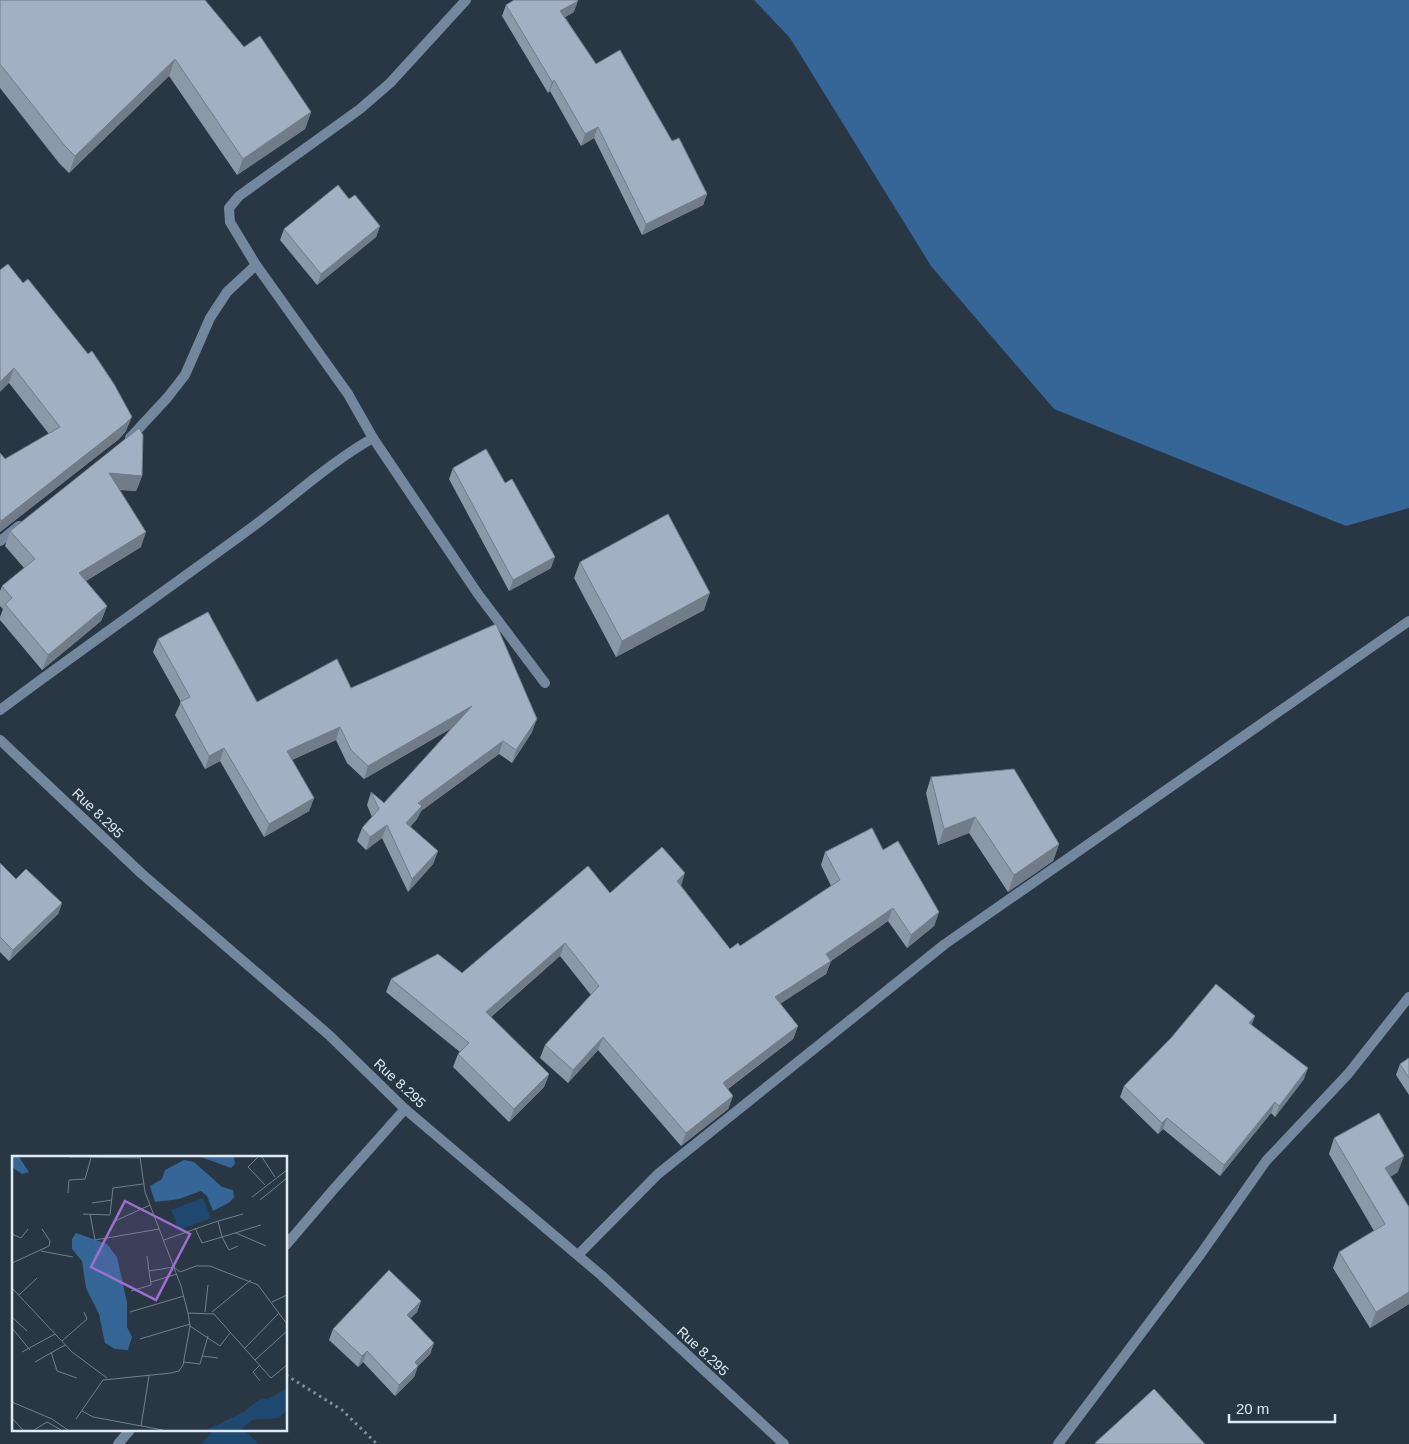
<svg xmlns="http://www.w3.org/2000/svg" width="1409" height="1444" font-family="Arial,sans-serif">
	<rect width="100%" height="100%" fill="#293745"/>
	<path fill="#1f4871" d="M 214,1430 L 244,1430 L 259,1444 L 201,1444 Z"/>
	<path fill="#356697" d="M 754,0 L 1409,0 L 1409,508 L 1346,526 L 1054,409 L 931,266 L 790,38 Z"/>
	<g fill="none" stroke-linecap="round" stroke-linejoin="round">
		<path stroke="#838e9a" stroke-width="3" stroke-dasharray="2.5 4" stroke-linecap="butt" d="M 286,1375 L 342,1410 L 377,1444"/>
		<g stroke="#73889f" stroke-width="10">
			<path d="M 130,438 L 167,398 L 185,375 L 210,318 L 227,292 L 256,265"/>
			<path d="M 373,438 L 478,594 L 545,683"/>
			<path d="M 0,541 L 19,526"/>
			<path d="M 0,710 C 83,648 168,589 251,528 C 292,498 329,463 373,438 L 348,394 L 256,265 L 230,222 L 229,208 L 239,196 L 360,109 L 390,83 L 466,0"/>
			<path d="M 0,740 L 142,874 L 329,1035 L 405,1109 L 601,1275 L 784,1444"/>
			<path d="M 286,1245 L 333,1190 L 405,1109"/>
			<path d="M 578,1255 L 658,1174 L 945,944 L 1409,621"/>
			<path d="M 118,1444 L 130,1430"/>
			<path d="M 1058,1444 L 1200,1255 L 1266,1161 L 1348,1074 L 1409,997"/>
		</g>
	</g>
	<g fill="#8a98a8">
		<path d="M 0,0 L 244,47 L 311,112 L 305,129 L 237,175 L 169,76 L 69,173 L 59,163 L 0,88 Z"/>
		<path d="M 506,5 L 574,12 L 565,17 L 596,64 L 672,141 L 707,194 L 703,205 L 642,235 L 594,138 L 581,146 L 550,91 L 548,93 L 502,16 Z"/>
		<path d="M 349,199 L 380,226 L 376,237 L 317,285 L 280,240 L 284,229 Z"/>
		<path d="M 0,270 L 126,431 L 119,439 L 0,532 L 0,453 L 5,459 L 49,434 L 9,383 Z"/>
		<path d="M 453,468 L 505,483 L 551,568 L 509,591 L 449,479 Z"/>
		<path d="M 142,476 L 136,491 L 120,490 L 141,547 L 86,581 L 107,606 L 101,621 L 42,670 L 0,620 L 0,617 L 3,609 L 0,606 L 0,591 L 2,586 L 24,568 L 5,546 L 10,531 Z"/>
		<path d="M 580,562 L 704,610 L 616,657 L 574,578 Z"/>
		<path d="M 158,639 L 257,702 L 351,688 L 532,732 L 512,763 L 499,754 L 421,811 L 417,819 L 410,827 L 438,851 L 433,864 L 408,892 L 382,838 L 366,850 L 357,841 L 362,828 L 372,817 L 367,805 L 371,792 L 384,803 L 452,728 L 364,779 L 347,763 L 336,740 L 292,760 L 314,798 L 309,811 L 264,837 L 220,761 L 205,769 L 175,715 L 181,702 L 153,652 Z"/>
		<path d="M 931,777 L 1059,844 L 1053,861 L 1008,892 L 969,833 L 938,845 L 926,793 Z"/>
		<path d="M 883,850 L 939,912 L 934,926 L 907,948 L 888,921 L 831,961 L 826,974 L 780,1003 L 798,1026 L 793,1039 L 728,1089 L 733,1096 L 728,1109 L 681,1146 L 598,1050 L 568,1083 L 540,1058 L 545,1045 L 591,995 L 560,956 L 491,1017 L 549,1074 L 544,1087 L 509,1122 L 453,1067 L 458,1054 L 460,1052 L 386,992 L 391,979 L 462,973 L 610,893 L 681,886 L 730,949 L 740,946 L 831,886 L 821,865 L 825,852 Z"/>
		<path d="M 0,863 L 16,879 L 62,903 L 58,914 L 9,961 L 0,952 Z"/>
		<path d="M 1255,1016 L 1251,1025 L 1304,1079 L 1275,1117 L 1271,1113 L 1220,1176 L 1163,1129 L 1158,1134 L 1120,1097 L 1124,1086 Z"/>
		<path d="M 1409,1058 L 1409,1095 L 1396,1075 L 1400,1064 Z"/>
		<path d="M 1334,1138 L 1398,1172 L 1390,1177 L 1409,1304 L 1370,1328 L 1333,1268 L 1339,1252 L 1374,1231 L 1329,1154 Z"/>
		<path d="M 421,1301 L 417,1312 L 410,1318 L 434,1343 L 430,1354 L 418,1366 L 414,1377 L 395,1396 L 363,1362 L 358,1367 L 329,1340 L 333,1329 Z"/>
	</g>
	<g fill="#717c88">
		<path d="M 578,1 L 574,12 L 556,22 L 560,11 Z"/>
		<path d="M 175,59 L 169,76 L 69,173 L 75,156 Z"/>
		<path d="M 554,80 L 550,91 L 548,93 L 552,82 Z"/>
		<path d="M 311,112 L 305,129 L 237,175 L 243,159 Z"/>
		<path d="M 598,127 L 594,138 L 581,146 L 585,134 Z"/>
		<path d="M 707,194 L 703,205 L 642,235 L 646,224 Z"/>
		<path d="M 380,226 L 376,237 L 317,285 L 321,274 Z"/>
		<path d="M 14,368 L 9,383 L 0,392 L 0,382 Z"/>
		<path d="M 132,417 L 126,431 L 119,439 L 0,532 L 0,524 L 1,521 Z"/>
		<path d="M 109,473 L 142,476 L 136,491 L 104,488 Z"/>
		<path d="M 146,532 L 141,547 L 74,588 L 79,573 Z"/>
		<path d="M 555,557 L 551,568 L 509,591 L 513,580 Z"/>
		<path d="M 710,593 L 704,610 L 616,657 L 622,641 Z"/>
		<path d="M 107,606 L 101,621 L 42,670 L 48,655 Z"/>
		<path d="M 472,706 L 467,719 L 364,779 L 368,766 Z"/>
		<path d="M 537,719 L 532,732 L 512,763 L 516,750 Z"/>
		<path d="M 340,727 L 336,740 L 282,764 L 287,751 Z"/>
		<path d="M 503,741 L 499,754 L 421,811 L 417,819 L 401,836 L 406,823 L 418,803 Z"/>
		<path d="M 224,748 L 220,761 L 205,769 L 209,756 Z"/>
		<path d="M 314,798 L 309,811 L 264,837 L 269,824 Z"/>
		<path d="M 975,817 L 969,833 L 938,845 L 944,829 Z"/>
		<path d="M 387,825 L 382,838 L 366,850 L 370,837 Z"/>
		<path d="M 1059,844 L 1053,861 L 1008,892 L 1014,875 Z"/>
		<path d="M 438,851 L 433,864 L 408,892 L 412,879 Z"/>
		<path d="M 685,873 L 681,886 L 677,881 Z"/>
		<path d="M 62,903 L 58,914 L 9,961 L 13,950 Z"/>
		<path d="M 893,908 L 888,921 L 831,961 L 826,974 L 771,1010 L 775,997 L 826,954 Z"/>
		<path d="M 939,912 L 934,926 L 907,948 L 911,935 Z"/>
		<path d="M 565,943 L 560,956 L 481,1025 L 486,1012 Z"/>
		<path d="M 1255,1016 L 1251,1027 L 1249,1023 Z"/>
		<path d="M 798,1026 L 793,1039 L 718,1096 L 723,1083 Z"/>
		<path d="M 603,1037 L 598,1050 L 568,1083 L 573,1070 Z"/>
		<path d="M 1308,1068 L 1304,1079 L 1275,1117 L 1279,1106 Z"/>
		<path d="M 549,1074 L 544,1087 L 509,1122 L 514,1109 Z"/>
		<path d="M 733,1096 L 728,1109 L 681,1146 L 686,1133 Z"/>
		<path d="M 1275,1102 L 1271,1113 L 1220,1176 L 1224,1165 Z"/>
		<path d="M 1167,1118 L 1163,1129 L 1158,1134 L 1162,1123 Z"/>
		<path d="M 1404,1156 L 1398,1172 L 1379,1183 L 1385,1168 Z"/>
		<path d="M 1409,1292 L 1409,1304 L 1370,1328 L 1376,1312 Z"/>
		<path d="M 421,1301 L 417,1312 L 403,1326 L 407,1315 Z"/>
		<path d="M 434,1343 L 430,1354 L 411,1373 L 415,1362 Z"/>
		<path d="M 367,1351 L 363,1362 L 358,1367 L 362,1356 Z"/>
		<path d="M 418,1366 L 414,1377 L 395,1396 L 399,1385 Z"/>
	</g>
	<g fill="#a1b1c3" stroke="#717c88">
		<path d="M 0,0 L 205,0 L 244,47 L 260,36 L 311,112 L 243,159 L 175,59 L 75,156 L 65,146 L 0,64 Z"/>
		<path d="M 514,0 L 577,0 L 578,1 L 560,11 L 596,64 L 620,50 L 672,141 L 679,138 L 707,194 L 646,224 L 598,127 L 585,134 L 554,80 L 552,82 L 506,5 Z"/>
		<path d="M 338,185 L 349,199 L 355,195 L 380,226 L 321,274 L 284,229 Z"/>
		<path d="M 8,264 L 23,283 L 28,279 L 88,354 L 92,351 L 114,384 L 132,417 L 125,424 L 1,521 L 0,519 L 0,453 L 5,459 L 60,427 L 14,368 L 0,382 L 0,270 Z"/>
		<path d="M 139,428 L 143,435 L 142,476 L 109,473 L 146,532 L 79,573 L 107,606 L 48,655 L 5,604 L 12,598 L 2,586 L 35,559 L 10,531 Z"/>
		<path d="M 486,449 L 505,483 L 512,479 L 555,557 L 513,580 L 453,468 Z"/>
		<path d="M 668,514 L 710,593 L 622,641 L 580,562 Z"/>
		<path d="M 208,612 L 257,702 L 337,659 L 351,688 L 496,624 L 537,719 L 516,750 L 503,741 L 418,803 L 422,806 L 406,823 L 438,851 L 412,879 L 387,825 L 370,837 L 362,828 L 379,809 L 371,792 L 384,803 L 472,706 L 368,766 L 351,750 L 340,727 L 287,751 L 314,798 L 269,824 L 224,748 L 209,756 L 180,702 L 190,697 L 158,639 Z"/>
		<path d="M 1014,769 L 1059,844 L 1014,875 L 975,817 L 944,829 L 931,777 Z"/>
		<path d="M 872,828 L 883,850 L 898,841 L 939,912 L 911,935 L 893,908 L 826,954 L 831,961 L 775,997 L 798,1026 L 723,1083 L 733,1096 L 686,1133 L 603,1037 L 573,1070 L 545,1045 L 599,986 L 565,943 L 486,1012 L 549,1074 L 514,1109 L 458,1054 L 469,1043 L 391,979 L 438,954 L 462,973 L 588,866 L 610,893 L 662,847 L 685,873 L 677,881 L 730,949 L 738,943 L 740,946 L 840,880 L 825,852 Z"/>
		<path d="M 0,863 L 16,879 L 26,869 L 62,903 L 13,950 L 0,937 Z"/>
		<path d="M 1216,984 L 1255,1016 L 1249,1023 L 1308,1068 L 1279,1106 L 1275,1102 L 1224,1165 L 1167,1118 L 1162,1123 L 1124,1086 L 1171,1038 Z"/>
		<path d="M 1409,1058 L 1409,1078 L 1400,1064 Z"/>
		<path d="M 1379,1113 L 1404,1156 L 1385,1168 L 1409,1207 L 1409,1292 L 1376,1312 L 1339,1252 L 1385,1224 L 1334,1138 Z"/>
		<path d="M 389,1270 L 421,1301 L 407,1315 L 434,1343 L 415,1362 L 418,1366 L 399,1385 L 367,1351 L 362,1356 L 333,1329 Z"/>
		<path d="M 1154,1389 L 1205,1444 L 1097,1444 L 1095,1443 Z"/>
	</g>
	<g text-anchor="middle" dominant-baseline="central" stroke-width="5" stroke-linejoin="round" paint-order="stroke">
		<g font-size="14" fill="#e1eaf3" stroke="#293745">
			<text transform="translate(98 813) rotate(44)">Rue 8.295</text>
			<text transform="translate(400 1083) rotate(43)">Rue 8.295</text>
			<text transform="translate(703 1351) rotate(43)">Rue 8.295</text>
		</g>
	</g>
	<g transform="translate(12 1156)">
		<rect width="275" height="275" fill="#293745"/>
		<path d="M 191,42 L 199,62 L 167,74 L 159,54 ZM 275,232 L 275,254 L 267,262 L 240,264 L 229,274 L 194,274 L 232,256 L 249,242 L 256,243 Z" fill="#1f4871"/>
		<path d="M 0,1 L 7,1 L 17,16 L 10,18 L 0,11 ZM 189,1 L 222,1 L 223,8 L 219,12 ZM 172,4 L 182,6 L 210,31 L 221,34 L 222,41 L 218,46 L 201,55 L 195,40 L 189,35 L 167,43 L 143,46 L 138,30 L 150,23 L 153,14 ZM 64,77 L 95,88 L 105,101 L 115,146 L 115,171 L 120,181 L 116,194 L 103,193 L 93,187 L 87,158 L 74,132 L 70,105 L 60,93 L 60,83 Z" fill="#356697"/>
		<path fill="none" stroke="#737f8b" stroke-width="1" d="M 57,1 L 73,1M 73,1 L 128,2M 246,1 L 236,11 L 253,29M 250,1 L 263,21M 56,37 L 57,24 L 73,23 L 79,2M 240,41 L 275,14M 248,44 L 275,22M 80,47 L 100,44M 71,58 L 98,59 L 101,32 L 131,28M 78,58 L 83,84 L 147,73M 206,65 L 231,58M 101,66 L 138,49M 183,72 L 190,87 L 210,81 L 217,94 L 226,90M 224,77 L 254,90M 0,78 L 9,82 L 16,73M 152,84 L 206,65 L 210,81 L 249,69M 29,95 L 61,101M 135,100 L 137,115M 0,107 L 37,90 L 38,85 L 30,73M 139,126 L 165,118M 0,132 L 60,196 L 95,222M 119,135 L 139,129 L 137,115 L 162,111 L 168,116 L 184,110 L 198,110 L 246,129 L 275,168M 7,139 L 25,122M 260,146 L 275,139M 118,156 L 172,140M 193,156 L 196,129M 200,156 L 239,124M 176,157 L 202,158 L 259,222 L 275,209M 0,161 L 15,175M 178,170 L 208,190 L 218,177M 0,172 L 18,194M 128,183 L 178,168M 50,185 L 75,163 L 72,156M 232,193 L 266,158M 10,196 L 43,178M 39,196 L 45,215 L 65,222M 190,200 L 206,202M 243,204 L 275,175M 23,206 L 53,189M 171,206 L 188,208 L 196,180M 248,209 L 241,216 L 248,225M 0,246 L 40,263 L 56,274M 70,255 L 81,261 L 151,274M 0,262 L 11,274M 64,263 L 91,224 L 159,217 L 167,215 L 171,209 L 178,170 L 176,157 L 169,130 L 133,36 L 128,1M 129,270 L 137,220M 22,274 L 35,266 L 49,274"/>
		<path fill="#9f6ed1" fill-opacity="0.15" stroke="#9f6ed1" stroke-width="2.5" d="M 113,45 L 178,78 L 144,144 L 79,111 Z"/>
		<rect width="275" height="275" fill="none" stroke="#e1eaf3" stroke-width="2.5"/>
	</g>
	<path d="M1229 1414v8h106v-8" fill="none" stroke="#e1eaf3" stroke-width="2.5"/>
	<text x="1236" y="1414" font-size="15" fill="#e1eaf3" stroke="#293745" stroke-width="4" paint-order="stroke">20 m</text>
</svg>
